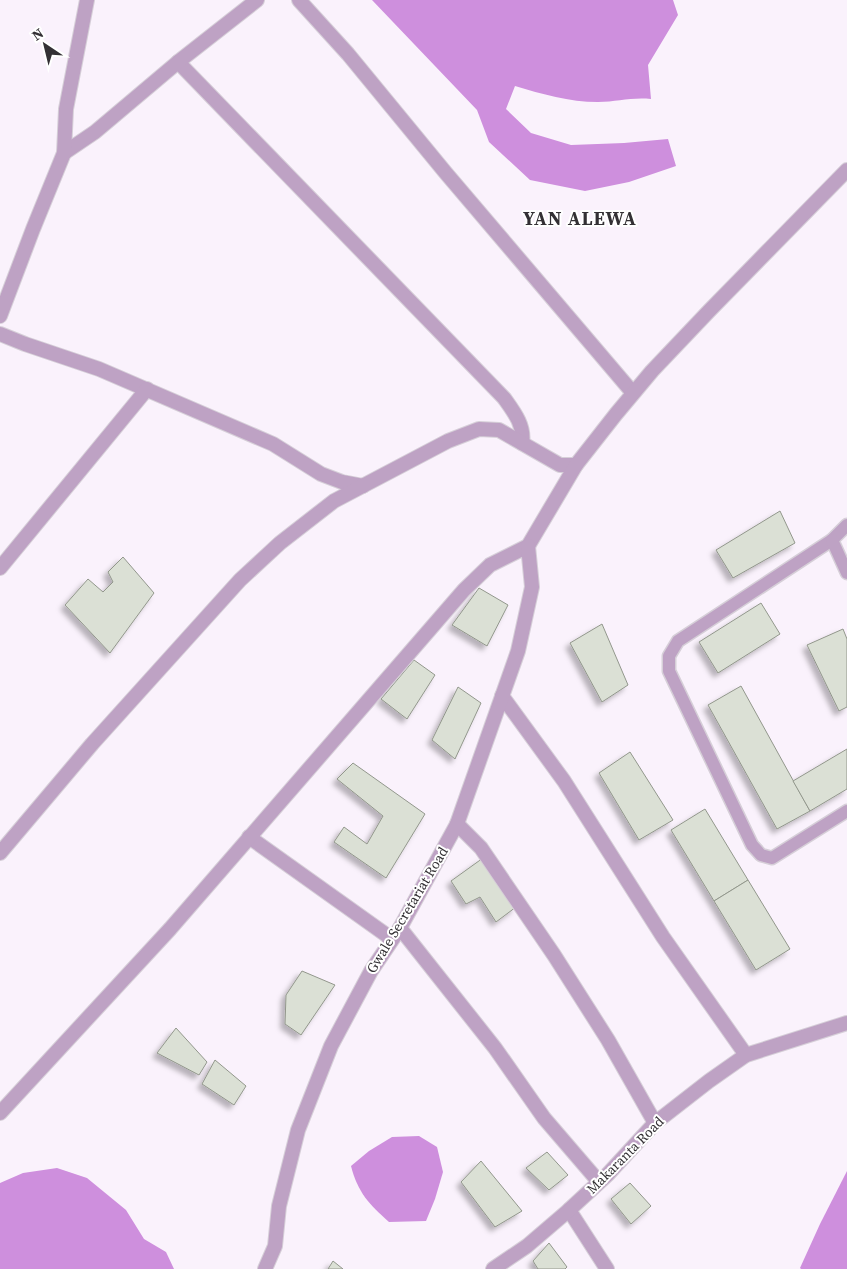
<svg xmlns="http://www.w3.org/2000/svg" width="847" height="1269" font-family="'Source Serif 4',serif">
	<defs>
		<filter id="shadow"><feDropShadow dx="-4.5" dy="4.5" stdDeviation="2.5" flood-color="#0004"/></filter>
	</defs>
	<rect width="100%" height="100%" fill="#faf2fc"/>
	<g fill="#ce8fdd">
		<path d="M 372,0 L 673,0 L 678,15 L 648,65 L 651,99 C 631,97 617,102 598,102 C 569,102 542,94 515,86 L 506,109 L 531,133 L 571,145 L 624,143 L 668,139 L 676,166 L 629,182 L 585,191 L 530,180 L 489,142 L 477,110 Z"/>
		<path d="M 419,1136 L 437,1147 L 443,1172 L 435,1199 L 426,1221 L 389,1222 C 369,1204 358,1193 351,1166 L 369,1151 L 392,1137 Z"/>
		<path d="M 57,1168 L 87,1178 L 126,1210 L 144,1239 L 166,1252 L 174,1269 L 0,1269 L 0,1183 L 23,1173 Z"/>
		<path d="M 847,1171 L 847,1269 L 801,1269 L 800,1268 L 820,1224 Z"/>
	</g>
	<g fill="#dbe0d5" stroke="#92978c" filter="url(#shadow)">
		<path d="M 780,511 L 795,543 L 733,578 L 716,550 Z"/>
		<path d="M 123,557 L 154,593 L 110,653 L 65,605 L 88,579 L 103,592 L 113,582 L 108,572 Z"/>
		<path d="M 479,588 L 508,605 L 487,646 L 452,625 Z"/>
		<path d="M 761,603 L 780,634 L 718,673 L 699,642 Z"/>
		<path d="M 602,624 L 628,685 L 602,702 L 570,643 Z"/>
		<path d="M 843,629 L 847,639 L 847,707 L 839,711 L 807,645 Z"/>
		<path d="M 414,660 L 435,675 L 407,719 L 381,699 Z"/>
		<path d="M 741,686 L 810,811 L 777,829 L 708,705 Z"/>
		<path d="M 458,687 L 481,703 L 455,759 L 432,740 Z"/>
		<path d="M 847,749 L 847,789 L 810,811 L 793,781 Z"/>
		<path d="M 630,752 L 673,820 L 639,840 L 599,773 Z"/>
		<path d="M 353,763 L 425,814 L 386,878 L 334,842 L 344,827 L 367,844 L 383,816 L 337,779 Z"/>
		<path d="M 705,809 L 748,880 L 714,901 L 671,830 Z"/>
		<path d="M 483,858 L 516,907 L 496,922 L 480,897 L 466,904 L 451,881 Z"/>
		<path d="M 748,880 L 790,949 L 756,970 L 714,901 Z"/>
		<path d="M 302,971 L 335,985 L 301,1035 L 285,1024 L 286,995 Z"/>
		<path d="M 176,1028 L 207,1062 L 199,1075 L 157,1053 Z"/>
		<path d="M 215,1060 L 246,1086 L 234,1105 L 202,1084 Z"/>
		<path d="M 547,1152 L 568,1175 L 549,1190 L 526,1168 Z"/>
		<path d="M 481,1161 L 522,1211 L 495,1227 L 461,1182 Z"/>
		<path d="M 630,1183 L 651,1206 L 631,1224 L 611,1199 Z"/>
		<path d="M 549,1243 L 567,1267 L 565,1269 L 538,1269 L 533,1261 Z"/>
		<path d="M 333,1261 L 343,1269 L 328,1269 Z"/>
	</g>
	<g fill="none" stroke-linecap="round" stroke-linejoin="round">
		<defs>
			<g id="service">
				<path d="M 847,525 L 832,540 L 678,641 L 669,656 L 669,671 L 752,845 L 761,855 L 772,858 L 847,811"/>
				<path d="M 832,540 L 847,573"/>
			</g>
			<g id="minor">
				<path d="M 299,0 L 348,54 L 445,172 L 633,393"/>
				<path d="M 178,62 L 504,398 C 514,412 525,426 522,443"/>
				<path d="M 64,153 L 95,132 L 178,62 L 257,0"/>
				<path d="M 0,316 L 33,229 L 64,153 L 66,109 L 87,0"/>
				<path d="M 0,334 L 25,344 L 99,369 L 273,444 L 321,474 L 342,482 L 363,486"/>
				<path d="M 0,568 L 147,389"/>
				<path d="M 502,696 L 564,781 L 663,937 L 746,1055"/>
				<path d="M 457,824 L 481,848 L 554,955 L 608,1040 L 655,1123"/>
				<path d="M 249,837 L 392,939"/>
				<path d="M 0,853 L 92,744 L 240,580 L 280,543 L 334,501 L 448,441 L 479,429 L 499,430 L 560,465 L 576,465"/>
				<path d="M 400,928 L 495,1048 L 544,1118 L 599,1182"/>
				<path d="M 0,1113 L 170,929 L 464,590 L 490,565 L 528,546 L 576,465 L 616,414 L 652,371 L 709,311 L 847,170"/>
				<path d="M 569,1210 L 607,1269"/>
				<path d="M 265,1269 L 275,1246 L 279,1206 L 298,1130 L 331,1046 L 371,971 L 400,928 L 457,824 L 518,651 L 532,587 L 528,546"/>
				<path d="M 493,1269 L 527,1246 L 569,1210 L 608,1174 L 655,1123 L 709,1081 L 746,1055 L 847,1023"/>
			</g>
		</defs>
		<use href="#service" stroke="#d6cfd8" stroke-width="15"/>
		<use href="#minor" stroke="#d6cfd8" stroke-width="16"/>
		<use href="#service" stroke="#bea2c4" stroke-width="12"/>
		<use href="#minor" stroke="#bea2c4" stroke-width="14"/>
	</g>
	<g text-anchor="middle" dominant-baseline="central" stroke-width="4" stroke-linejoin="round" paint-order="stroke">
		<g font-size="14" fill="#333034" stroke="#fff">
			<text transform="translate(407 910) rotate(-59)">Gwale Secretariat Road</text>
			<text transform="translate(625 1155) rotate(-45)">Makaranta Road</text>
		</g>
		<g font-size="19" font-weight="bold" letter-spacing="1" fill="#333034" stroke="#fff">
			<text x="580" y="218">YAN ALEWA</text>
		</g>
	</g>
	<g transform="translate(45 45) rotate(325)" stroke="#ffffff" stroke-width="4" paint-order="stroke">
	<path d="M0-4L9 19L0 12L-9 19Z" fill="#333034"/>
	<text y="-8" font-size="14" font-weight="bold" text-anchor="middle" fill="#333034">N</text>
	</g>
</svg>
